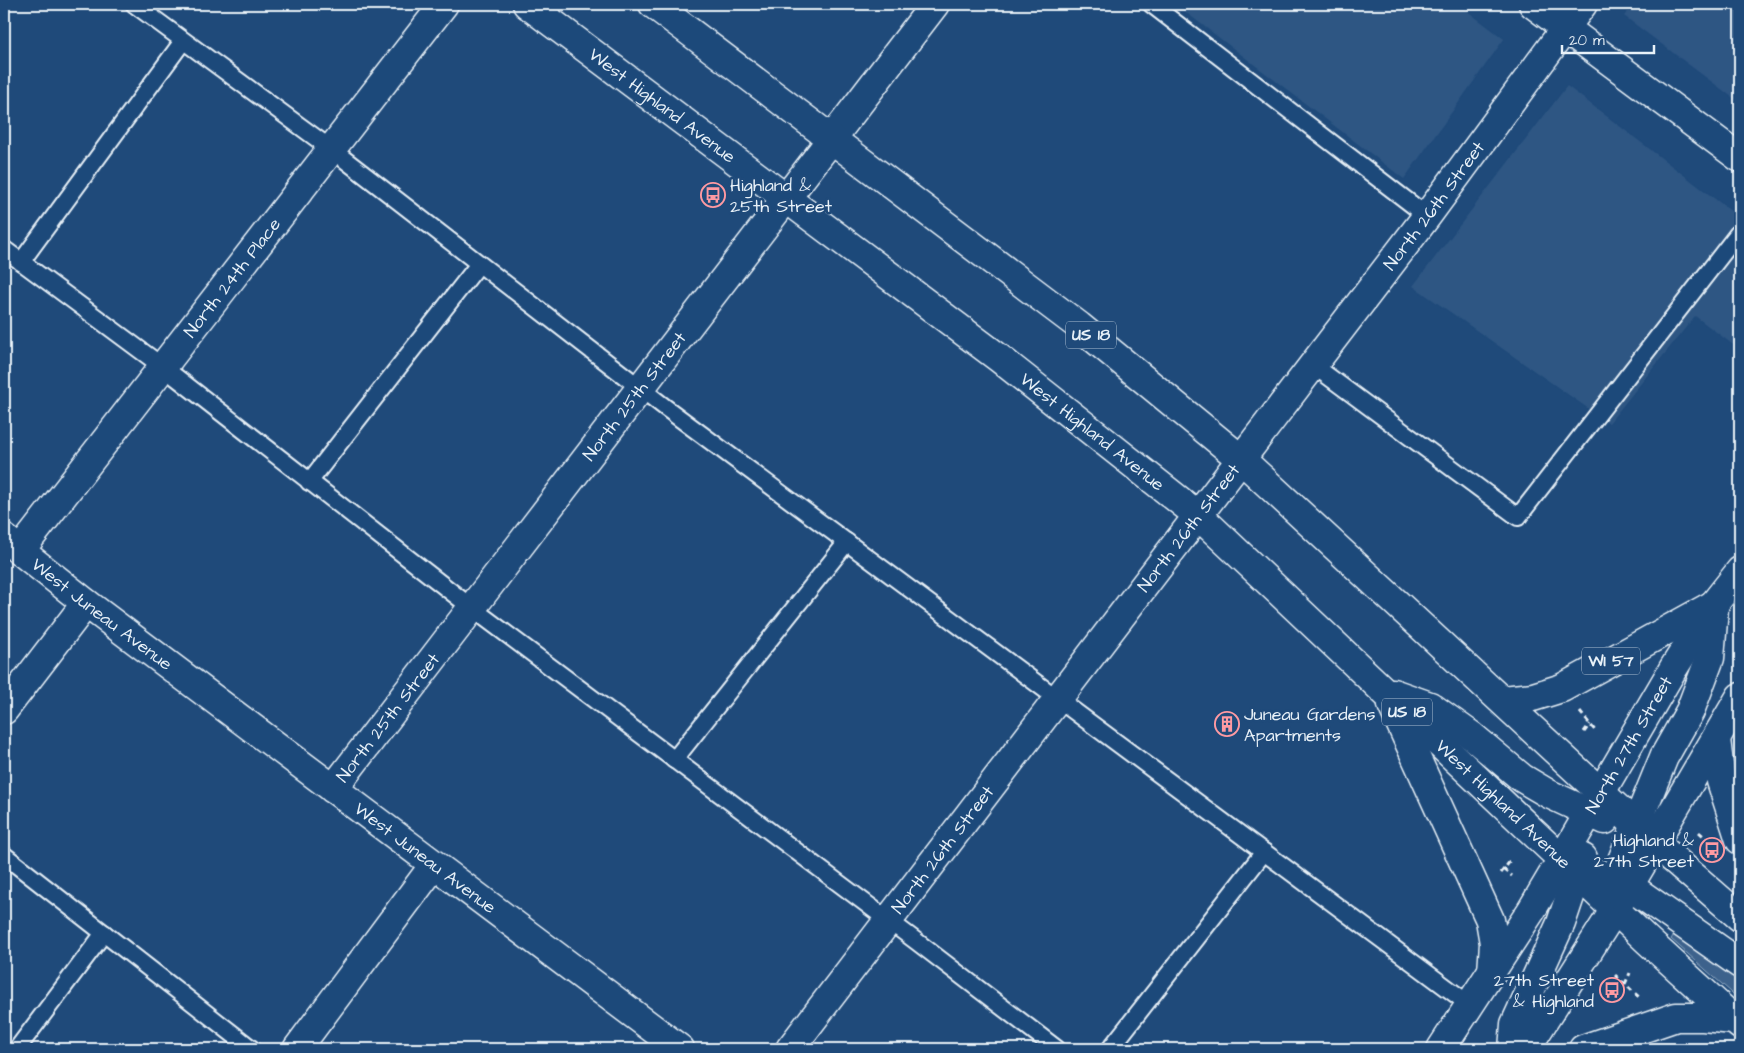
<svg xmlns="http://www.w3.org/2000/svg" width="1744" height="1053" font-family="'Architects Daughter',sans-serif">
	<rect width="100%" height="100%" fill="#1f4a7a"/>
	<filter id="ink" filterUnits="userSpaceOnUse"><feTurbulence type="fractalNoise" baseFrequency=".02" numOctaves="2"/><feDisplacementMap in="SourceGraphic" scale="10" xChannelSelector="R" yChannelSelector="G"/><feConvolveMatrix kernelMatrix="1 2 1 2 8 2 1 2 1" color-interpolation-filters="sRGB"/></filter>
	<g filter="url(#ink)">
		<g fill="#2e5683">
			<path d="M 1175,4 L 1458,4 L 1504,39 L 1404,179 Z"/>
			<path d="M 1634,4 L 1740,4 L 1740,103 L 1624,16 Z"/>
			<path d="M 1567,86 L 1740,218 L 1740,350 L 1695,316 L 1609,423 L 1413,286 Z"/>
		</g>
		<path fill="#3c628c" stroke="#92aac2" d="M 1676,932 L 1740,980 L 1740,1000 L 1671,939 Z"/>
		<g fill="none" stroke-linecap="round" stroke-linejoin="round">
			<defs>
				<g id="lane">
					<path d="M 134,4 L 331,149 L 666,408 L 1470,1005"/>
					<path d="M 1151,4 L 1427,216"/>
					<path d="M 4,249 L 163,367 L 472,608 L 916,941 L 1057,1049"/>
					<path d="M 21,262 L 183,41"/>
					<path d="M 1313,365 L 1518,517 L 1740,231"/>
					<path d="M 309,482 L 479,264"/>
					<path d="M 674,760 L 847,542"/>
					<path d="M 4,855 L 252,1049"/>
					<path d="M 17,1049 L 104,933"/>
					<path d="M 1110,1049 L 1264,852"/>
				</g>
				<g id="street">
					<path id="s1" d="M 4,538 L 86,603 L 680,1049"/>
					<path id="s2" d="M 20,551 L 444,4"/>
					<path d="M 4,710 L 86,603"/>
					<path id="s3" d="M 333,789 L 935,4"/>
					<path d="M 297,1049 L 434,865"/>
					<path id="s4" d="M 790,1049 L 1313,365 L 1427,216 L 1583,4"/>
				</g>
				<g id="secondary">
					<path d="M 1533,4 L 1740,158"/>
					<path d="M 1441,1049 L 1531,911 L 1562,859"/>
					<path d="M 1526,1049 L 1615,909"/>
				</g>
				<g id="primary">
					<path id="s5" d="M 527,4 L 999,358 L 1199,516 L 1648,941 L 1740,1025"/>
					<path d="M 653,4 L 1079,326 L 1242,460 L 1654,842 L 1740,917"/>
					<path d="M 1740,571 L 1714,604 L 1673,669 L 1562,859 L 1629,886 L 1740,964"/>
					<path d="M 1393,693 L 1430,706 L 1472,736 L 1522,778 L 1549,794 L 1605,820"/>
					<path d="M 1502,700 L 1533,697 L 1562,688 L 1711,606"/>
					<path d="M 1392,705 L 1490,920 L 1494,943 L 1492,972"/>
					<path d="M 1716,739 L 1721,781 L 1740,840"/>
					<path d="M 1615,897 L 1614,880 L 1633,833 L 1664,757 L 1690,711 L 1710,658 L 1714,608"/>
					<path d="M 1622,898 L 1740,697"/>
					<path d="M 1513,1049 L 1515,1024 L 1561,923 L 1583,858"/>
					<path d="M 1583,1049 L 1676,1017 L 1703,1017 L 1734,1020"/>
				</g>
			</defs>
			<use href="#lane" stroke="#e8f1f8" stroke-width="20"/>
			<use href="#street" stroke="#e8f1f8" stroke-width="31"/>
			<use href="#secondary" stroke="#e8f1f8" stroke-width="31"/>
			<use href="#primary" stroke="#e8f1f8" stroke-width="31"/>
			<g stroke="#e8f1f8" stroke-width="3" stroke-dasharray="5 4" stroke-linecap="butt">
				<path d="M 1580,712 L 1597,733"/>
				<path d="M 1584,732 L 1590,724"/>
				<path d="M 1699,832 L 1708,840"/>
				<path d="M 1504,869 L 1512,876"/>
				<path d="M 1501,873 L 1510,861"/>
				<path d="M 1615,975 L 1640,998"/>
				<path d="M 1625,984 L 1630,973"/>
			</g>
			<use href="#lane" stroke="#1f4a7a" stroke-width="16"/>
			<use href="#street" stroke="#1f4a7a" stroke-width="28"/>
			<use href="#secondary" stroke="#1f4a7a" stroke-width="28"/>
			<use href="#primary" stroke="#1f4a7a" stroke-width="28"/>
		</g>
	</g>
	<defs>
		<symbol id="bus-ring" viewBox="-11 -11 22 22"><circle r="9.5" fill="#1f4a7a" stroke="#ff9aa2" stroke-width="1.5"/><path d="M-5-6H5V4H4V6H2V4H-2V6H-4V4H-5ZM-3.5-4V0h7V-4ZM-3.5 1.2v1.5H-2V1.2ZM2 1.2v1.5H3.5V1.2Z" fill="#ff9aa2"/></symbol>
		<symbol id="building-ring" viewBox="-11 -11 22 22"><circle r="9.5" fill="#1f4a7a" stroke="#ff9aa2" stroke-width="1.5"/><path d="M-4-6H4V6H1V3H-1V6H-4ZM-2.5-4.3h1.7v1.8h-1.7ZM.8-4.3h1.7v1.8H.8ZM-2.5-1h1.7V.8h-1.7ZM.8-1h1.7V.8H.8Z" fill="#ff9aa2"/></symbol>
	</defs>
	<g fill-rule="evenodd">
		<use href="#bus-ring" x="699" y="181" width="28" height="28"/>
		<use href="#building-ring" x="1213" y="710" width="28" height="28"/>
		<use href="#bus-ring" x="1698" y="836" width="28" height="28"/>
		<use href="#bus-ring" x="1598" y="976" width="28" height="28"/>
	</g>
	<g text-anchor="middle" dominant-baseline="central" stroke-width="5" stroke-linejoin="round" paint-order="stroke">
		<g fill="#1f4a7a" stroke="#acbfd2" stroke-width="1">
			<rect x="1066" y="321.5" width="50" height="27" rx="4"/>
			<rect x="1582" y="647.5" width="58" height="27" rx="4"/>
			<rect x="1382" y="698.5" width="50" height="27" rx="4"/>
		</g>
		<g font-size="16" font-weight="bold" fill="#e8f1f8">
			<text x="1091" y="335">US 18</text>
			<text x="1611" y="661">WI 57</text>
			<text x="1407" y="712">US 18</text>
		</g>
		<g font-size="18" fill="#e8f1f8" stroke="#1f4a7a">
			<text stroke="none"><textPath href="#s5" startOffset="169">West Highland Avenue</textPath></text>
			<text stroke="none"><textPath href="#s4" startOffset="1061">North 26th Street</textPath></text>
			<text stroke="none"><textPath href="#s2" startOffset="346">North 24th Place</textPath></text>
			<text stroke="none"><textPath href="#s3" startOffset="495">North 25th Street</textPath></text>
			<text stroke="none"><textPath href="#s5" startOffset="709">West Highland Avenue</textPath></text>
			<text stroke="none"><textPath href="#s4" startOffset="656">North 26th Street</textPath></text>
			<text stroke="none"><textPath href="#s1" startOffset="124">West Juneau Avenue</textPath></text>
			<text stroke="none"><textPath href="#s3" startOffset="90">North 25th Street</textPath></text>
			<text transform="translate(1629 745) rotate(-60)">North 27th Street</text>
			<text stroke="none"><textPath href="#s5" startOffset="1264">West Highland Avenue</textPath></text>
			<text stroke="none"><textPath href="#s4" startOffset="251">North 26th Street</textPath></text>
			<text stroke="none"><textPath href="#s1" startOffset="529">West Juneau Avenue</textPath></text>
		</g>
		<g font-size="18" fill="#e8f1f8" stroke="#1f4a7a" text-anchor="start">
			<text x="730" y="185">Highland &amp;<tspan x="730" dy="21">25th Street</tspan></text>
			<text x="1244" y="714">Juneau Gardens<tspan x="1244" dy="21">Apartments</tspan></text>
			<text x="1694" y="840" text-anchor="end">Highland &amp;<tspan x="1694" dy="21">27th Street</tspan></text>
			<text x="1594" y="980" text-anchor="end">27th Street<tspan x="1594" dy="21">&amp; Highland</tspan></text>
		</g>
	</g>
	<rect width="1744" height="1053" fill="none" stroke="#1f4a7a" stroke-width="20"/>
	<rect x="10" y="10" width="1724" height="1033" fill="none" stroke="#e8f1f8" stroke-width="2" filter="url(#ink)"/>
	<path d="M1562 45v8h92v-8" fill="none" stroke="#e8f1f8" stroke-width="2.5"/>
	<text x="1569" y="45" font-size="15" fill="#e8f1f8" stroke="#1f4a7a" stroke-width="4" paint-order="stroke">20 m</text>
</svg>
